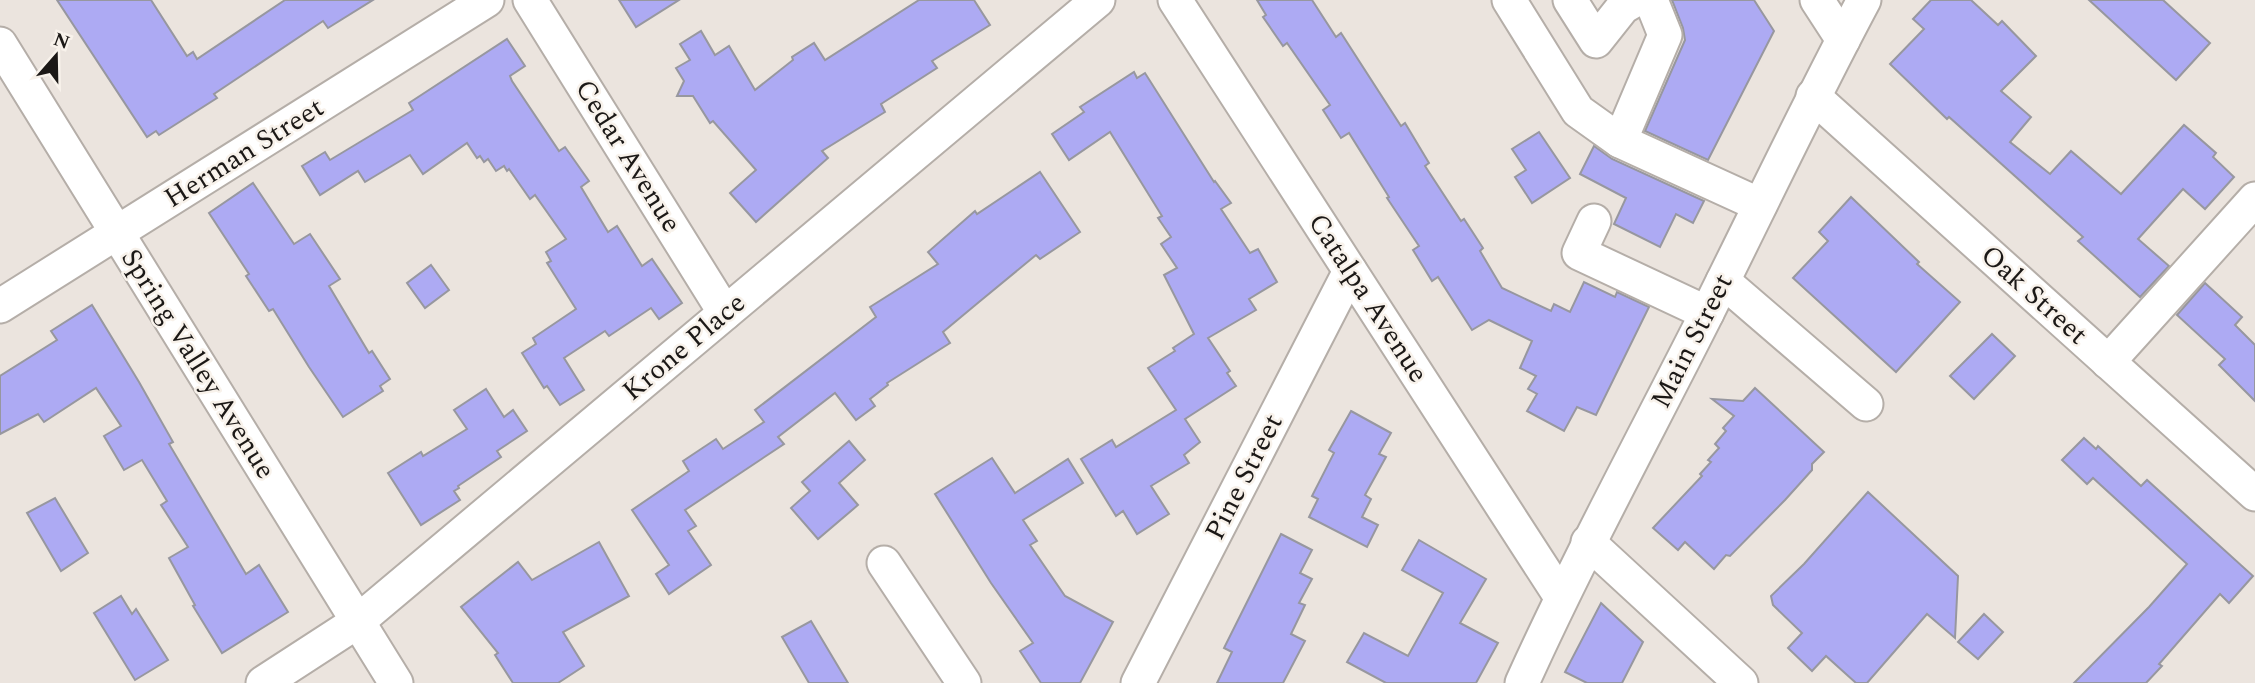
<svg xmlns="http://www.w3.org/2000/svg" width="2255" height="683" font-family="Spectral,serif">
	<rect width="100%" height="100%" fill="#ebe4de"/>
	<g fill="#adaaf3" stroke="#97979f" stroke-width="2">
		<path d="M 57,0 L 151,0 L 187,56 L 193,52 L 197,59 L 285,0 L 373,0 L 328,28 L 323,21 L 214,94 L 217,98 L 159,135 L 156,131 L 147,137 Z"/>
		<path d="M 619,0 L 679,0 L 636,27 Z"/>
		<path d="M 919,0 L 974,0 L 990,25 L 932,61 L 937,68 L 881,104 L 885,112 L 822,151 L 828,158 L 756,222 L 730,193 L 756,170 L 713,121 L 710,123 L 693,96 L 677,96 L 684,81 L 676,68 L 690,60 L 680,44 L 701,31 L 715,55 L 729,46 L 755,90 L 793,60 L 792,57 L 814,43 L 825,60 Z"/>
		<path d="M 1257,0 L 1312,0 L 1336,37 L 1341,33 L 1401,126 L 1405,123 L 1429,163 L 1425,166 L 1461,221 L 1464,219 L 1483,248 L 1480,251 L 1502,288 L 1551,311 L 1554,304 L 1570,312 L 1584,282 L 1615,297 L 1617,292 L 1649,307 L 1596,415 L 1577,407 L 1564,431 L 1527,411 L 1537,394 L 1528,389 L 1536,376 L 1520,368 L 1532,341 L 1489,320 L 1472,330 L 1438,277 L 1432,281 L 1413,250 L 1419,246 L 1387,198 L 1389,197 L 1349,133 L 1341,138 L 1323,110 L 1330,105 L 1287,43 L 1283,46 L 1263,17 L 1266,15 Z"/>
		<path d="M 1672,0 L 1754,0 L 1774,31 L 1708,160 L 1645,131 L 1685,40 L 1683,28 Z"/>
		<path d="M 1931,0 L 1971,0 L 1998,25 L 2002,21 L 2036,56 L 2001,91 L 2031,117 L 2010,142 L 2050,174 L 2071,151 L 2121,194 L 2184,125 L 2216,153 L 2213,157 L 2234,177 L 2205,209 L 2183,189 L 2138,239 L 2169,266 L 2140,297 L 2078,241 L 2083,237 L 1949,117 L 1947,119 L 1890,64 L 1924,29 L 1913,19 Z"/>
		<path d="M 2089,0 L 2163,0 L 2210,43 L 2176,80 Z"/>
		<path d="M 507,39 L 525,66 L 510,76 L 512,81 L 559,151 L 565,147 L 589,181 L 581,187 L 608,232 L 617,226 L 642,266 L 652,259 L 682,303 L 659,319 L 651,308 L 609,336 L 605,331 L 564,358 L 584,390 L 560,405 L 547,386 L 544,388 L 522,353 L 536,344 L 533,338 L 576,309 L 547,263 L 551,261 L 546,252 L 566,239 L 535,195 L 530,199 L 509,169 L 507,171 L 504,166 L 496,171 L 488,159 L 484,162 L 480,156 L 477,158 L 467,143 L 423,174 L 410,155 L 365,182 L 358,171 L 320,195 L 302,166 L 325,152 L 330,160 L 413,110 L 409,103 Z"/>
		<path d="M 1134,72 L 1137,78 L 1145,73 L 1214,182 L 1215,181 L 1231,203 L 1221,209 L 1250,253 L 1258,249 L 1277,282 L 1249,299 L 1256,310 L 1208,338 L 1230,371 L 1227,373 L 1236,386 L 1185,419 L 1200,442 L 1184,455 L 1189,463 L 1151,486 L 1169,514 L 1137,534 L 1123,511 L 1116,516 L 1081,459 L 1112,440 L 1116,447 L 1176,410 L 1148,368 L 1175,351 L 1173,348 L 1194,334 L 1164,275 L 1177,268 L 1161,244 L 1171,237 L 1158,218 L 1162,216 L 1110,132 L 1069,160 L 1052,134 L 1084,112 L 1080,107 Z"/>
		<path d="M 1539,132 L 1570,178 L 1532,203 L 1515,177 L 1526,170 L 1512,149 Z"/>
		<path d="M 1594,146 L 1612,159 L 1704,201 L 1693,223 L 1676,214 L 1660,247 L 1614,224 L 1626,198 L 1580,174 Z"/>
		<path d="M 1040,172 L 1080,232 L 1040,259 L 1036,255 L 979,302 L 943,332 L 950,343 L 887,383 L 888,385 L 870,399 L 875,406 L 856,420 L 835,393 L 778,437 L 784,444 L 685,510 L 696,526 L 688,531 L 711,565 L 669,594 L 656,574 L 669,565 L 632,510 L 689,471 L 683,461 L 716,439 L 723,449 L 764,422 L 755,410 L 876,317 L 870,307 L 938,264 L 928,252 L 975,211 L 977,214 Z"/>
		<path d="M 253,183 L 294,244 L 310,234 L 340,279 L 329,286 L 369,353 L 372,351 L 390,379 L 380,386 L 383,391 L 343,417 L 309,367 L 273,309 L 269,311 L 246,276 L 249,274 L 209,213 Z"/>
		<path d="M 1851,197 L 1919,262 L 1917,264 L 1960,302 L 1896,372 L 1793,278 L 1828,241 L 1819,232 Z"/>
		<path d="M 431,265 L 449,290 L 425,308 L 407,283 Z"/>
		<path d="M 2205,283 L 2242,317 L 2235,325 L 2255,345 L 2255,401 L 2219,365 L 2225,359 L 2177,315 Z"/>
		<path d="M 92,305 L 139,382 L 173,442 L 169,444 L 246,574 L 259,565 L 288,612 L 222,653 L 193,606 L 195,605 L 169,558 L 188,547 L 161,505 L 167,501 L 142,460 L 124,470 L 104,436 L 121,426 L 96,388 L 44,422 L 38,414 L 0,434 L 0,376 L 57,340 L 51,331 Z"/>
		<path d="M 1992,334 L 2015,356 L 1974,399 L 1950,376 Z"/>
		<path d="M 1755,388 L 1824,452 L 1812,464 L 1812,470 L 1785,500 L 1730,556 L 1726,555 L 1714,569 L 1685,542 L 1678,550 L 1653,528 L 1702,476 L 1700,474 L 1711,462 L 1708,460 L 1719,448 L 1715,444 L 1726,431 L 1723,428 L 1734,416 L 1712,399 L 1743,401 Z"/>
		<path d="M 486,389 L 504,417 L 513,410 L 527,431 L 497,451 L 501,457 L 458,486 L 459,488 L 454,491 L 460,500 L 421,525 L 388,473 L 421,452 L 423,456 L 467,429 L 454,410 Z"/>
		<path d="M 1351,411 L 1391,433 L 1379,454 L 1386,457 L 1365,495 L 1371,499 L 1362,517 L 1378,525 L 1367,547 L 1309,517 L 1318,499 L 1312,496 L 1334,453 L 1329,450 Z"/>
		<path d="M 2084,438 L 2096,449 L 2098,446 L 2141,486 L 2147,480 L 2253,576 L 2229,603 L 2220,594 L 2159,664 L 2162,666 L 2146,683 L 2074,683 L 2149,607 L 2187,564 L 2093,478 L 2087,484 L 2062,460 Z"/>
		<path d="M 849,441 L 865,460 L 839,483 L 858,505 L 818,539 L 791,508 L 810,491 L 802,482 Z"/>
		<path d="M 992,458 L 1015,493 L 1068,459 L 1083,483 L 1023,520 L 1037,541 L 1030,545 L 1065,596 L 1113,622 L 1080,683 L 1041,683 L 1020,651 L 1033,643 L 991,583 L 935,494 Z"/>
		<path d="M 1868,492 L 1958,576 L 1955,638 L 1927,614 L 1867,683 L 1856,683 L 1826,656 L 1812,671 L 1788,648 L 1802,633 L 1773,605 L 1771,596 L 1804,564 Z"/>
		<path d="M 55,498 L 88,553 L 61,571 L 27,513 Z"/>
		<path d="M 1281,534 L 1312,550 L 1300,573 L 1312,579 L 1299,603 L 1305,605 L 1291,634 L 1305,641 L 1283,683 L 1217,683 L 1232,652 L 1224,648 Z"/>
		<path d="M 1419,540 L 1486,579 L 1460,623 L 1498,643 L 1476,683 L 1386,683 L 1347,662 L 1364,633 L 1408,656 L 1443,593 L 1402,570 Z"/>
		<path d="M 599,542 L 629,596 L 563,632 L 584,666 L 558,683 L 513,683 L 495,655 L 498,653 L 461,607 L 518,562 L 532,580 Z"/>
		<path d="M 121,596 L 132,614 L 136,609 L 168,660 L 135,680 L 94,613 Z"/>
		<path d="M 1601,603 L 1643,642 L 1622,683 L 1587,683 L 1565,672 Z"/>
		<path d="M 1984,614 L 2003,632 L 1978,659 L 1958,642 Z"/>
		<path d="M 811,621 L 848,683 L 809,683 L 782,637 Z"/>
	</g>
	<g fill="none" stroke-linecap="round" stroke-linejoin="round">
		<defs>
			<g id="minor">
				<path d="M 530,0 L 725,313"/>
				<path d="M 1175,0 L 1561,597"/>
				<path d="M 1509,0 L 1578,111 L 1620,141"/>
				<path d="M 1570,0 L 1596,41 L 1623,7 L 1635,0"/>
				<path d="M 1651,0 L 1665,35 L 1620,141 L 1760,205"/>
				<path d="M 1817,0 L 1843,40"/>
				<path d="M 0,44 L 396,683"/>
				<path d="M 1813,96 L 2255,494"/>
				<path d="M 1594,221 L 1579,253 L 1707,313"/>
				<path d="M 1723,281 L 1866,404"/>
				<path d="M 0,306 L 487,0"/>
				<path d="M 2108,362 L 2255,199"/>
				<path d="M 1588,542 L 1741,683"/>
				<path d="M 884,563 L 964,683"/>
				<path d="M 263,683 L 357,622 L 1098,0"/>
				<path d="M 1138,683 L 1350,271"/>
				<path d="M 1522,683 C 1579,557 1645,436 1707,313 C 1759,209 1809,103 1864,0"/>
			</g>
		</defs>
		<use href="#minor" stroke="#b5aea8" stroke-width="37"/>
		<use href="#minor" stroke="#fff" stroke-width="33"/>
	</g>
	<g text-anchor="middle" dominant-baseline="central" stroke-width="5" stroke-linejoin="round" paint-order="stroke">
		<g font-size="28" fill="#1b1816" stroke="#f8f2eb">
			<text transform="translate(244 153) rotate(-32)">Herman Street</text>
			<text transform="translate(628 156) rotate(58)">Cedar Avenue</text>
			<text transform="translate(2034 295) rotate(42)">Oak Street</text>
			<text transform="translate(1368 298) rotate(57)">Catalpa Avenue</text>
			<text transform="translate(1692 341) rotate(-63)">Main Street</text>
			<text transform="translate(684 347) rotate(-40)">Krone Place</text>
			<text transform="translate(198 364) rotate(58)">Spring Valley Avenue</text>
			<text transform="translate(1244 477) rotate(-63)">Pine Street</text>
		</g>
	</g>
	<g transform="translate(56 56) rotate(20)" stroke="#f8f2eb" stroke-width="5" paint-order="stroke">
	<path d="M0-5L12 26L0 18L-12 26Z" fill="#1b1816"/>
	<text y="-10" font-size="19" font-weight="bold" text-anchor="middle" fill="#1b1816">N</text>
	</g>
</svg>
